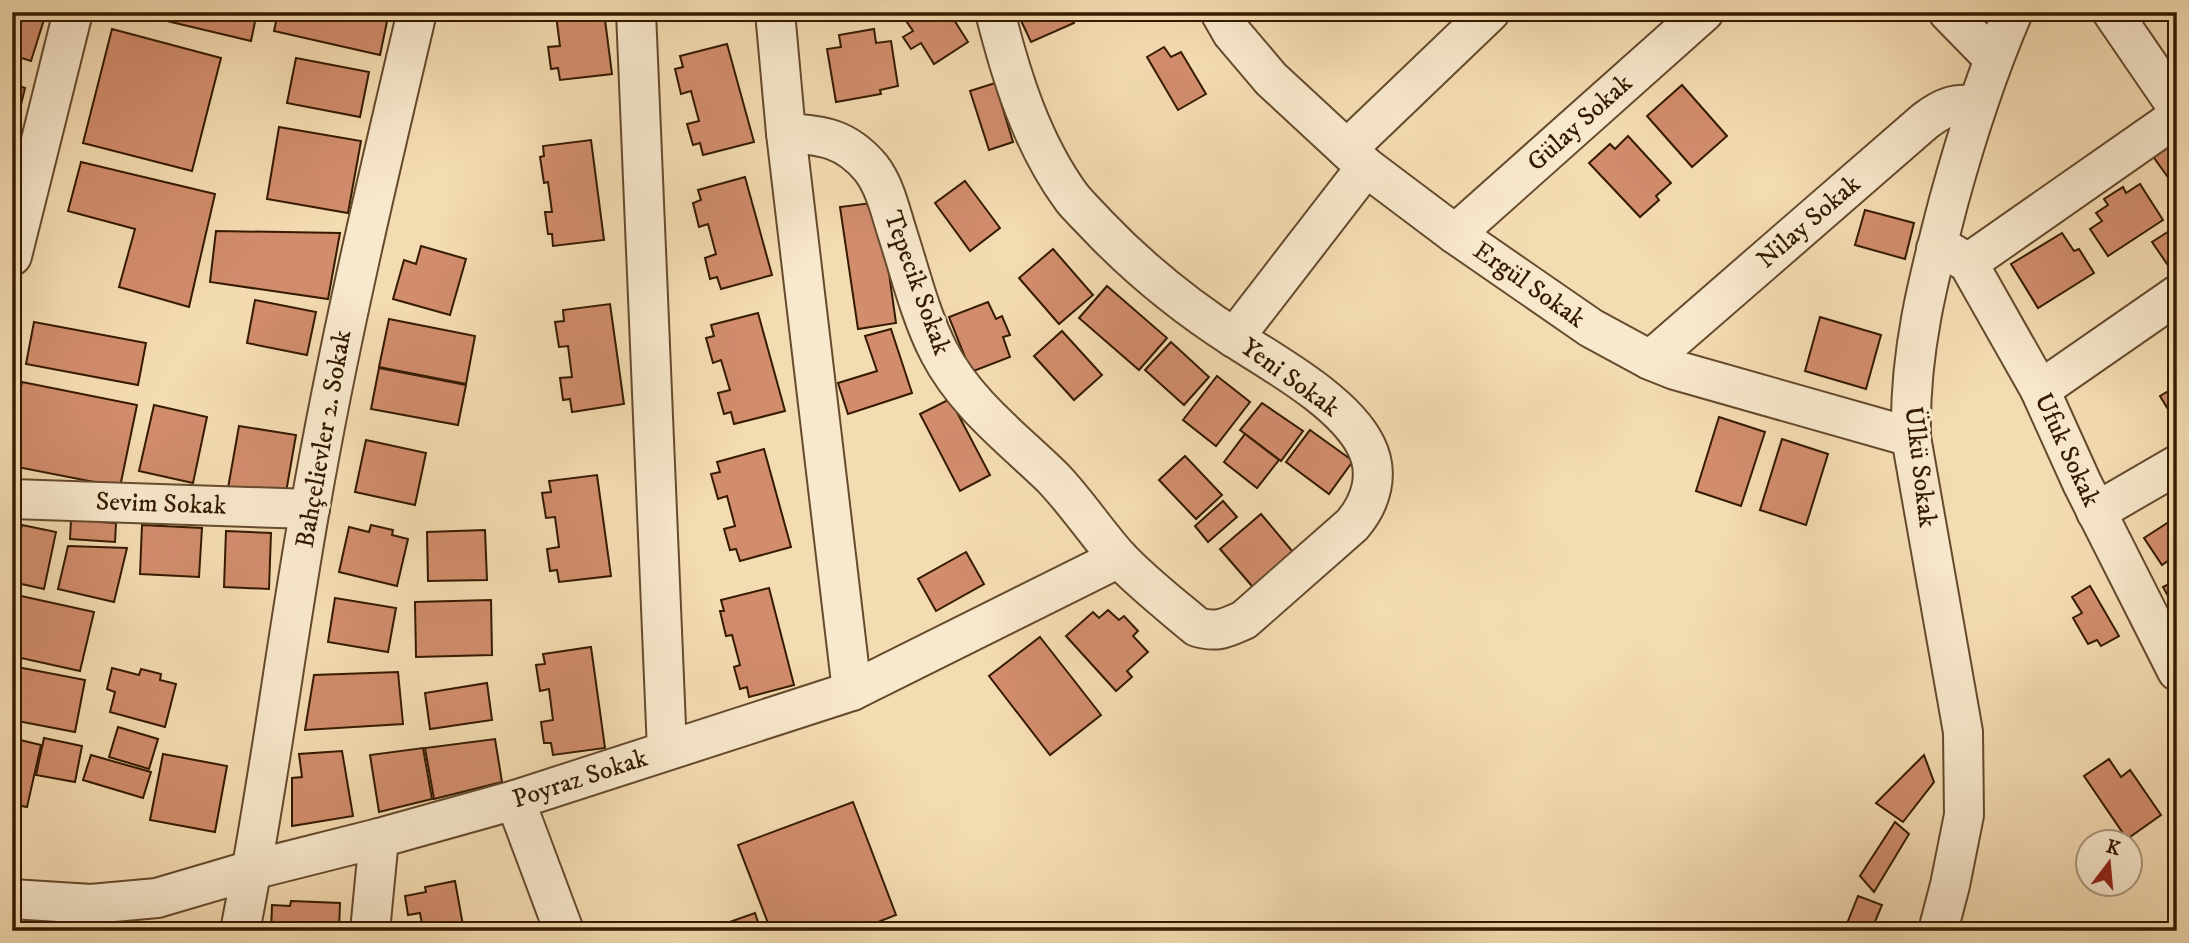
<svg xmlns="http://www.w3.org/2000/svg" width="2189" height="943" font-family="'IM FELL DW Pica',serif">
	<rect width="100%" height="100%" fill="#f4dcb2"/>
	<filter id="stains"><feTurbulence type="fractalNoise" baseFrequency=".00286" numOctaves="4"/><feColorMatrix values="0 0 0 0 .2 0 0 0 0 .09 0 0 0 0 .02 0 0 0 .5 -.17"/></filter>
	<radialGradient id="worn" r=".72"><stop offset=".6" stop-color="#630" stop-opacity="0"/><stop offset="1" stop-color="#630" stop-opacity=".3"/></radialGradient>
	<g fill="#d28d6d" stroke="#351a00" stroke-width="2">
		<path d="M 12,12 L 46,13 L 31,61 L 12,55 Z"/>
		<path d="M 129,12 L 238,12 L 256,17 L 251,41 Z"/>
		<path d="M 278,12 L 389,12 L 380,55 L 274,31 Z"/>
		<path d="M 547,12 L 604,12 L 612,74 L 560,80 L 558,68 L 551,69 L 548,47 L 560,46 L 556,15 L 547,16 Z"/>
		<path d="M 907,12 L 949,12 L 968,42 L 934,64 L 921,43 L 911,49 L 903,37 L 913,31 L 902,15 Z"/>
		<path d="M 1017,12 L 1069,12 L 1074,23 L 1031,42 Z"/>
		<path d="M 112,29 L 221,58 L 192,171 L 83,143 Z"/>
		<path d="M 874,29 L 876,43 L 891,41 L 898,86 L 880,90 L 881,94 L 836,102 L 827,49 L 841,47 L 839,35 Z"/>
		<path d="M 727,44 L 754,142 L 703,155 L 700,143 L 693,145 L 687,124 L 699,121 L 691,91 L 681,94 L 675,69 L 683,67 L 680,56 Z"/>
		<path d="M 1164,47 L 1171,57 L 1181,52 L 1206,94 L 1178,110 L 1147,57 Z"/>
		<path d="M 296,58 L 369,72 L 360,117 L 287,103 Z"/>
		<path d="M 995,83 L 1013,142 L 989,150 L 970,91 Z"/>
		<path d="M 12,84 L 25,88 L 13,138 L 12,138 Z"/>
		<path d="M 1682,85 L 1727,136 L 1692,167 L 1647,116 Z"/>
		<path d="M 279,127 L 361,141 L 348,213 L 267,199 Z"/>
		<path d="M 1628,136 L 1671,183 L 1656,196 L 1659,200 L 1640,217 L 1589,163 L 1610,144 L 1615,149 Z"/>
		<path d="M 2177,138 L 2177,190 L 2152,155 Z"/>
		<path d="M 591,140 L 604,240 L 553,246 L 552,234 L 548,234 L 545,212 L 552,212 L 548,182 L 544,183 L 540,157 L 544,156 L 543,146 Z"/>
		<path d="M 81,162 L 215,194 L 189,307 L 119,287 L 135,229 L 68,211 Z"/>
		<path d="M 745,177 L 772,275 L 721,289 L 717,277 L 710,279 L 705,258 L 716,254 L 708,224 L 699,227 L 693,203 L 701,200 L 698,190 Z"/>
		<path d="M 965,181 L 1000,228 L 970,251 L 935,203 Z"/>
		<path d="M 2140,184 L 2163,220 L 2108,256 L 2090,229 L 2102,221 L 2096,213 L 2108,205 L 2104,199 L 2123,187 L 2126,193 Z"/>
		<path d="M 879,202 L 896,323 L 858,329 L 840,207 Z"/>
		<path d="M 1865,210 L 1914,223 L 1905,259 L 1855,245 Z"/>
		<path d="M 2177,226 L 2177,277 L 2176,277 L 2152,242 Z"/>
		<path d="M 216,231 L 340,233 L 328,299 L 210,282 Z"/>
		<path d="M 2062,233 L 2074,251 L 2079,249 L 2094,273 L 2038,308 L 2011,264 Z"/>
		<path d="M 421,246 L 466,259 L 450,315 L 393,299 L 404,260 L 416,264 Z"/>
		<path d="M 1053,249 L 1093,295 L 1059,324 L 1019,278 Z"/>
		<path d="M 1107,286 L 1167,338 L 1139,370 L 1079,318 Z"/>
		<path d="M 255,300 L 316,312 L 307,355 L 247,343 Z"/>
		<path d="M 988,302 L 996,319 L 1002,316 L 1010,335 L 1003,337 L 1010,357 L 971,372 L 949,317 Z"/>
		<path d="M 610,304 L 624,404 L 572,412 L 570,399 L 563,400 L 560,378 L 572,377 L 568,346 L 559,347 L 555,322 L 564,321 L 563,310 Z"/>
		<path d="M 758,313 L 785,411 L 734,424 L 731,412 L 724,414 L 718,393 L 730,390 L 721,360 L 713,363 L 706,338 L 714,336 L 711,325 Z"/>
		<path d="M 1820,317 L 1881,335 L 1866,389 L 1805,371 Z"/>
		<path d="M 389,319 L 475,336 L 466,384 L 379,367 Z"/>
		<path d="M 34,322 L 146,343 L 138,385 L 26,364 Z"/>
		<path d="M 891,329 L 912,393 L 848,414 L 838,383 L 877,371 L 865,336 Z"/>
		<path d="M 1062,331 L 1102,375 L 1074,400 L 1034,356 Z"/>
		<path d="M 1171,342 L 1209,377 L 1184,405 L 1145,370 Z"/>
		<path d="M 379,368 L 466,385 L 458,425 L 371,409 Z"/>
		<path d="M 1217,376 L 1250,402 L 1216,446 L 1183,420 Z"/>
		<path d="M 22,382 L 137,405 L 120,487 L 12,466 L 12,429 Z"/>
		<path d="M 2177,386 L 2177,424 L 2160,396 Z"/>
		<path d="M 950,399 L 990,475 L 960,491 L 920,414 Z"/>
		<path d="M 1262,403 L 1303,431 L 1281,461 L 1240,430 Z"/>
		<path d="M 154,405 L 207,417 L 193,483 L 139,471 Z"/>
		<path d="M 1719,417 L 1765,432 L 1741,506 L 1696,491 Z"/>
		<path d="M 239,426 L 296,435 L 285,498 L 228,488 Z"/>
		<path d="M 1310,430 L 1353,461 L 1329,494 L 1286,462 Z"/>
		<path d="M 1245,434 L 1279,460 L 1257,488 L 1224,462 Z"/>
		<path d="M 1782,439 L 1828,454 L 1806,525 L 1760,510 Z"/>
		<path d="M 366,440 L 426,453 L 415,505 L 355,492 Z"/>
		<path d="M 764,449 L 791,547 L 740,561 L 736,549 L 730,550 L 724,529 L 735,526 L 727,496 L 718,499 L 711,474 L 720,472 L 717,462 Z"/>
		<path d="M 1185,456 L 1222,495 L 1196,519 L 1159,480 Z"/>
		<path d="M 597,475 L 611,576 L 559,582 L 557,570 L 550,571 L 547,549 L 559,547 L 555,517 L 546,518 L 542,493 L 551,492 L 549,481 Z"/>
		<path d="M 1223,501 L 1237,517 L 1208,542 L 1195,526 Z"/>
		<path d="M 84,510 L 101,511 L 101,522 L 116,523 L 115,542 L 70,539 L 71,520 L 83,521 Z"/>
		<path d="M 1261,514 L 1298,558 L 1258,593 L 1220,549 Z"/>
		<path d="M 2175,518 L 2177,520 L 2177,572 L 2169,560 L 2162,565 L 2144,538 Z"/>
		<path d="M 22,525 L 56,532 L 44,589 L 17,583 L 18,577 L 12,575 L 12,532 L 20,534 Z"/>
		<path d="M 142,525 L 202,528 L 199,577 L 140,574 Z"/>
		<path d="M 371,525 L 393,530 L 392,535 L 408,539 L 397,586 L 339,572 L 349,527 L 369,532 Z"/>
		<path d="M 485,530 L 487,580 L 428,581 L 427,532 Z"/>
		<path d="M 226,531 L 271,533 L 269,589 L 224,587 Z"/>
		<path d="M 68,546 L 127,548 L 114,602 L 58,589 Z"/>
		<path d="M 966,552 L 984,584 L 936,611 L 918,579 Z"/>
		<path d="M 2177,580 L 2177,612 L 2163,587 Z"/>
		<path d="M 2090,586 L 2119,636 L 2101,646 L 2097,640 L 2088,644 L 2073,618 L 2082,613 L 2072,597 Z"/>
		<path d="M 769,588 L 794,685 L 749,697 L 747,687 L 740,689 L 734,667 L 740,665 L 732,635 L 726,636 L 720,611 L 724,611 L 721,600 Z"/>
		<path d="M 12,594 L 94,612 L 80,671 L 12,656 Z"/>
		<path d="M 335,598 L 396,608 L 388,652 L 328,642 Z"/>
		<path d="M 491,600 L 492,655 L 416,657 L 415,602 Z"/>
		<path d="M 1108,610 L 1119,620 L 1124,616 L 1138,631 L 1133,636 L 1148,652 L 1127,671 L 1132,677 L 1116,691 L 1066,636 L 1093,612 L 1099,618 Z"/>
		<path d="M 1040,637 L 1101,715 L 1050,755 L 989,676 Z"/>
		<path d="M 591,647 L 605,748 L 553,755 L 551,743 L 544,743 L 541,722 L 553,720 L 549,689 L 540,691 L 536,665 L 545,664 L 543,654 Z"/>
		<path d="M 12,666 L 85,680 L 75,732 L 12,720 Z"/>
		<path d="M 112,668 L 139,675 L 141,669 L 161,674 L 160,680 L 176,684 L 165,727 L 110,712 L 115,692 L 107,689 Z"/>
		<path d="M 398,672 L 403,724 L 305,730 L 314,675 Z"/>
		<path d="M 487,683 L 492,720 L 430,729 L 425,693 Z"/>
		<path d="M 118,727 L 158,739 L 149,769 L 109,757 Z"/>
		<path d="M 12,738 L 41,745 L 27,807 L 12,804 Z"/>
		<path d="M 44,738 L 82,746 L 75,782 L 36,775 Z"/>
		<path d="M 495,739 L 502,782 L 434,799 L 425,748 Z"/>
		<path d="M 423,748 L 432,799 L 379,812 L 370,755 Z"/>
		<path d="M 342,751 L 353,816 L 292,826 L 292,778 L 302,777 L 299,754 Z"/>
		<path d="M 163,754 L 227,766 L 215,832 L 150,820 Z"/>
		<path d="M 91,755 L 151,772 L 143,798 L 83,780 Z"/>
		<path d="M 1924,755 L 1934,782 L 1903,822 L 1876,803 Z"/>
		<path d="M 2109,759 L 2121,777 L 2130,770 L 2161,815 L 2127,839 L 2084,776 Z"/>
		<path d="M 853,802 L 896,915 L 855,931 L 771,931 L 738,845 Z"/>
		<path d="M 1895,822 L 1909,834 L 1874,892 L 1860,876 Z"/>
		<path d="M 455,881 L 464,931 L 420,931 L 423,930 L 420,913 L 408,915 L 405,896 L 426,892 L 425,887 Z"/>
		<path d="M 1858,896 L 1882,905 L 1871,931 L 1844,931 Z"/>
		<path d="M 291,901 L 340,903 L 339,931 L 271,931 L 272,905 L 290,906 Z"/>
		<path d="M 755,913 L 761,931 L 704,931 Z"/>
	</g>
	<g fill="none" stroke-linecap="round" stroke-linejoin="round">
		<defs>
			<g id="street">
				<path d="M 636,12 L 667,750"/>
				<path d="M 775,12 L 786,133 L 852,691"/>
				<path d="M 1220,12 L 1232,33 L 1271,79 L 1366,167 L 1455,234 L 1591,328 L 1650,360 L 1675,370 L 1911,437"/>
				<path d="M 1948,12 L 1993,58"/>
				<path d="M 2112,12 L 2177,107"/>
				<path d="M 786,133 C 822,135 846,138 871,168 C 885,186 890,210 897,232 C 910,272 920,315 939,352 C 966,404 1012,438 1053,478 C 1076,502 1095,531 1117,556 C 1140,581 1171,605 1197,627 C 1217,633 1226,628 1244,620 L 1352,525 C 1371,503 1380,474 1366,446 C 1345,403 1277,365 1236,339 C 1186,307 1138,268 1097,225 C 1089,216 1079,207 1072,198 C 1032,144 1011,76 995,12"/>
				<path d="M 1347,149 L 1490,12"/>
				<path d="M 1455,234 L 1704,12"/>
				<path d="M 1936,249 L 1950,252 L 1968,263 L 2040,390 L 2082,483 L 2177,671"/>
				<path d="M 12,256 L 73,12"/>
				<path d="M 1968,263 L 2177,117"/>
				<path d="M 1234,338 L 1366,167"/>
				<path d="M 1650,360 L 1925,121 C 1942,108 1955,102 1976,106"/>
				<path d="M 2040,390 L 2177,295"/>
				<path d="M 12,499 L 310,509"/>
				<path d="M 2096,512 L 2177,465"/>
				<path d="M 515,800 L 564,931"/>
				<path d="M 12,899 L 91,904 L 157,898 L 252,870 L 379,838 L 515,800 L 852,691 L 1119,558"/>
				<path d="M 240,931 C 268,791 285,649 310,508 C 339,341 378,177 417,12"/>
				<path d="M 370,931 L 379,838"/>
				<path d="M 1938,931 L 1950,885 L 1964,815 L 1963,732 L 1911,437 C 1909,353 1928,280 1949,200 C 1967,134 1986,75 2013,12"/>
			</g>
		</defs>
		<use href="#street" stroke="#654a2c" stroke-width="42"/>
		<use href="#street" stroke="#f8e8cd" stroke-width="38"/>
	</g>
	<g text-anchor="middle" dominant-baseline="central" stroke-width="7" stroke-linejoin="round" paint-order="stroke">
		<g font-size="26" fill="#351a00" stroke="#f8e8cd">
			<text transform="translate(1580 123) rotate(-42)">Gülay Sokak</text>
			<text transform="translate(1809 222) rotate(-41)">Nilay Sokak</text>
			<text transform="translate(917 283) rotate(70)">Tepecik Sokak</text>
			<text transform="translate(1529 285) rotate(35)">Ergül Sokak</text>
			<text transform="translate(1290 378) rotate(36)">Yeni Sokak</text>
			<text transform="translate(324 439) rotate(-80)">Bahçelievler 2. Sokak</text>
			<text transform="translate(2067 450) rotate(65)">Ufuk Sokak</text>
			<text transform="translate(1920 467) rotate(83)">Ülkü Sokak</text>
			<text transform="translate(161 504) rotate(2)">Sevim Sokak</text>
			<text transform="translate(580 779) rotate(-18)">Poyraz Sokak</text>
		</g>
	</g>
	<rect width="2189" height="943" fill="none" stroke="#f4dcb2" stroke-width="42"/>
	<rect x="14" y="14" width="2161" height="915" fill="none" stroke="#351a00" stroke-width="3.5"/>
	<rect x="21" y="21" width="2147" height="901" fill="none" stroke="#351a00" stroke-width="2"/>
	<g transform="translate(2109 863) rotate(16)"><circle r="33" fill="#f8e8cd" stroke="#aa967b" stroke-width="2"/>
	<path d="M0-5L12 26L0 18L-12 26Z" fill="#8f2418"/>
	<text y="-10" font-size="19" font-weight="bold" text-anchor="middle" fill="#351a00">K</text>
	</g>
	<rect width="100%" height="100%" filter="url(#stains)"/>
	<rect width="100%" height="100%" fill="url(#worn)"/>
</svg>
